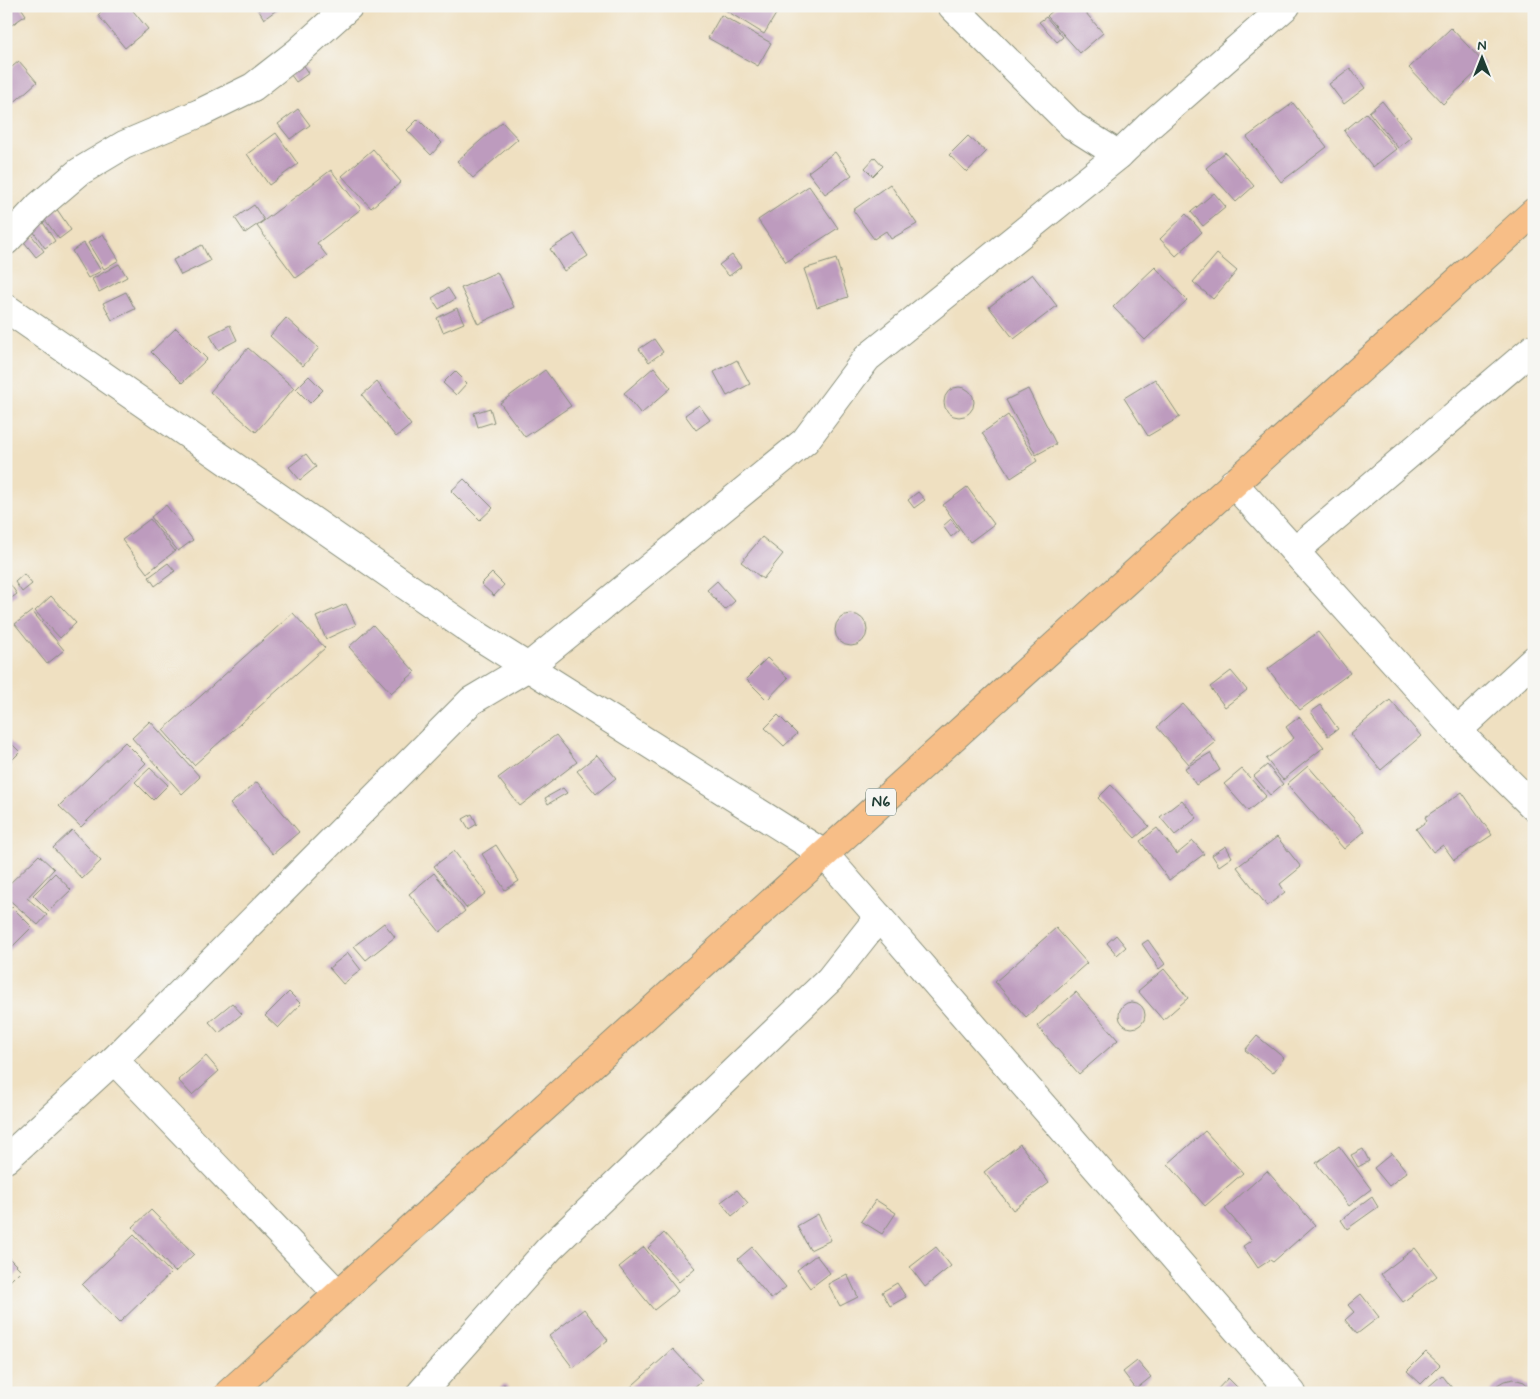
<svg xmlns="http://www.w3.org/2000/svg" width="1540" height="1399" font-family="Mynerve,sans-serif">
	<rect width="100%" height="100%" fill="#f6f6f2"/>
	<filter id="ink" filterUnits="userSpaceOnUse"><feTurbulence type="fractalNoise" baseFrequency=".02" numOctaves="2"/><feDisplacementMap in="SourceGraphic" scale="10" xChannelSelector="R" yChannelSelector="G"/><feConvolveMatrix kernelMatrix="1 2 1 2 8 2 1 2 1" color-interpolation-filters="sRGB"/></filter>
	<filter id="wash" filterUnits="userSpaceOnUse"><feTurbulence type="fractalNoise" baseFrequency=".0096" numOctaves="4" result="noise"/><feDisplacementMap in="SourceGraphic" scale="20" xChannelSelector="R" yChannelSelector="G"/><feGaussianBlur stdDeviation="1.12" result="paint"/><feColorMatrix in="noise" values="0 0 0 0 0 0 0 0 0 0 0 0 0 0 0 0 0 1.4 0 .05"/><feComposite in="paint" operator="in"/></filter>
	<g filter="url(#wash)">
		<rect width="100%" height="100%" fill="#efe0c1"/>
		<g id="blocks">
			<g fill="#bd9bbe">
				<path d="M 6,6 L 20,6 L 26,15 L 6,29 Z"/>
				<path d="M 108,6 L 129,6 L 148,29 L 125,48 L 98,15 Z"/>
				<path d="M 256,6 L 282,6 L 264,19 Z"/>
				<path d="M 723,6 L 774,6 L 779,9 L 764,34 L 722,8 Z"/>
				<path d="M 1058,6 L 1080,6 L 1103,33 L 1080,53 L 1047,16 Z"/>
				<path d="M 721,15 L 771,43 L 758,66 L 708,38 Z"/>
				<path d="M 1046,17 L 1063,37 L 1057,42 L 1039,22 Z"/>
				<path d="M 1451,28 L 1485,64 L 1443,104 L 1409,68 Z"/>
				<path d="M 19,61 L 37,82 L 10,106 L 6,102 L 6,72 Z"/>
				<path d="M 301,61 L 309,73 L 296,82 L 288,71 Z"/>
				<path d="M 1350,68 L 1365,88 L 1344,104 L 1329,84 Z"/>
				<path d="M 1382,101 L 1411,137 L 1398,148 L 1369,112 Z"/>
				<path d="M 1293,103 L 1327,147 L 1281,182 L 1247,137 Z"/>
				<path d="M 298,109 L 310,125 L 290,139 L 278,124 Z"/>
				<path d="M 1366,113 L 1396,149 L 1373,167 L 1344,131 Z"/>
				<path d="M 418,119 L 442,143 L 431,155 L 407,130 Z"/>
				<path d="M 502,122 L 518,139 L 473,178 L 457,161 Z"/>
				<path d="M 276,133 L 298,164 L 269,185 L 247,154 Z"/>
				<path d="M 968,136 L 986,152 L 967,172 L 949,155 Z"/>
				<path d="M 373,149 L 401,182 L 371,208 L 342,176 Z"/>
				<path d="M 835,152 L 852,175 L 825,194 L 808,172 Z"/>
				<path d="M 1225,152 L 1254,186 L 1236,202 L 1206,168 Z"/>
				<path d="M 875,157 L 883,166 L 873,176 L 865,168 Z"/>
				<path d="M 331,170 L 361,209 L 317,243 L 327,256 L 296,278 L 257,226 Z"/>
				<path d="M 890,184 L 917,224 L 891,239 L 886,231 L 874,239 L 853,210 Z"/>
				<path d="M 809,186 L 838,228 L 786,262 L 758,220 Z"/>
				<path d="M 1214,193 L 1226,207 L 1203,226 L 1191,212 Z"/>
				<path d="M 254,205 L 264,220 L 245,233 L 235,218 Z"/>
				<path d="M 56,208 L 71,230 L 59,239 L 43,217 Z"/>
				<path d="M 1186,214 L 1202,232 L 1176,256 L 1160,239 Z"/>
				<path d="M 42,221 L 55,241 L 45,248 L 31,228 Z"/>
				<path d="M 29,232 L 44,251 L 36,257 L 21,238 Z"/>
				<path d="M 103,234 L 119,260 L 104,269 L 88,243 Z"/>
				<path d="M 574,234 L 588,256 L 564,271 L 550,249 Z"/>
				<path d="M 84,243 L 101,271 L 88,278 L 72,251 Z"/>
				<path d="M 202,245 L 210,261 L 181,275 L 173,260 Z"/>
				<path d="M 1217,254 L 1237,271 L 1213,299 L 1193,282 Z"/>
				<path d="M 732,255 L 741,267 L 729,276 L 719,265 Z"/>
				<path d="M 836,259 L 848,297 L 817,307 L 804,269 Z"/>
				<path d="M 119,264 L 127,277 L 99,292 L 92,279 Z"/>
				<path d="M 1155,267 L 1187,300 L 1145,340 L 1113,307 Z"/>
				<path d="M 497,272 L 514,307 L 478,324 L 461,288 Z"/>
				<path d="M 1032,274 L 1057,306 L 1014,339 L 989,307 Z"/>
				<path d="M 448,288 L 455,299 L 439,309 L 432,298 Z"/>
				<path d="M 126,292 L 135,309 L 112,320 L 103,303 Z"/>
				<path d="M 457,308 L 464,323 L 443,332 L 437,318 Z"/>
				<path d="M 286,318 L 319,348 L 303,366 L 270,336 Z"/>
				<path d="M 230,325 L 237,340 L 218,350 L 210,335 Z"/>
				<path d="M 176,328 L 207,359 L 182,383 L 151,352 Z"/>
				<path d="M 654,339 L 663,352 L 649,362 L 639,349 Z"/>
				<path d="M 248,348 L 294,388 L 256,432 L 210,392 Z"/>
				<path d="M 737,360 L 750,384 L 727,396 L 714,372 Z"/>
				<path d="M 654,367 L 671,388 L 641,414 L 624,393 Z"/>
				<path d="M 545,370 L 571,406 L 525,437 L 500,403 Z"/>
				<path d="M 455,371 L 467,383 L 456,395 L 443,383 Z"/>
				<path d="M 309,376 L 323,390 L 310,403 L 296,389 Z"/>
				<path d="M 1155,379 L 1180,417 L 1148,436 L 1124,398 Z"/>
				<path d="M 377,382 L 411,425 L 396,437 L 362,395 Z"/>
				<circle cx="959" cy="402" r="15"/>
				<path d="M 1028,389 L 1056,444 L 1036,455 L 1006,400 Z"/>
				<path d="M 699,405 L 710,420 L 696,430 L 685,415 Z"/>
				<path d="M 490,408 L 494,422 L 478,427 L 474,413 Z"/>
				<path d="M 1008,415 L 1037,461 L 1011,478 L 982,433 Z"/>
				<path d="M 306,454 L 316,467 L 300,480 L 289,467 Z"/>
				<path d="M 464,479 L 493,508 L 480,520 L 451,491 Z"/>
				<path d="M 967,487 L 994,524 L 970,542 L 943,505 Z"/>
				<path d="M 918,492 L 925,500 L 914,508 L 908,500 Z"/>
				<path d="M 166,505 L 193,540 L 178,551 L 151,517 Z"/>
				<path d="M 150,519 L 175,551 L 147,573 L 122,540 Z"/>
				<path d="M 951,519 L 959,530 L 951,537 L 943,526 Z"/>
				<path d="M 762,537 L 783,554 L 763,579 L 741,562 Z"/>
				<path d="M 168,563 L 175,571 L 155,586 L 149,577 Z"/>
				<path d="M 492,573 L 504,585 L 494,596 L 481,584 Z"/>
				<path d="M 24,574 L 32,584 L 22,592 L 15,582 Z"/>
				<path d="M 8,581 L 17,594 L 6,602 L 6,582 Z"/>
				<path d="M 717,581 L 735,601 L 725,610 L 707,590 Z"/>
				<path d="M 51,596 L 76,623 L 60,638 L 35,611 Z"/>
				<path d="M 346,604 L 356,625 L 326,639 L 316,617 Z"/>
				<path d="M 32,611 L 64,650 L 47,664 L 15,624 Z"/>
				<path d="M 293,613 L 325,648 L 194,765 L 163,730 Z"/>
				<circle cx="851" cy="630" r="16"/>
				<path d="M 373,625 L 415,672 L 391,693 L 349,647 Z"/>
				<path d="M 1318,632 L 1350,673 L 1300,710 L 1268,669 Z"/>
				<path d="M 767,658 L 788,678 L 767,700 L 746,679 Z"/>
				<path d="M 1231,671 L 1247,690 L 1225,707 L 1210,687 Z"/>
				<path d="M 1390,700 L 1421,736 L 1381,770 L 1350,734 Z"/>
				<path d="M 1183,704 L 1216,742 L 1189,764 L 1157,727 Z"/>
				<path d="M 1321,705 L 1338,729 L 1328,736 L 1311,712 Z"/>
				<path d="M 778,715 L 797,734 L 784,746 L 765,728 Z"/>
				<path d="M 1299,717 L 1324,747 L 1283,780 L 1266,759 L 1294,738 L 1286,727 Z"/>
				<path d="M 150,721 L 200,777 L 182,794 L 132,738 Z"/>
				<path d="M 556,735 L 577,762 L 520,806 L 498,778 Z"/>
				<path d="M 6,738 L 20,752 L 6,766 Z"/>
				<path d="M 125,742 L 146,763 L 81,827 L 59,806 Z"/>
				<path d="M 1210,753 L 1220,770 L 1196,785 L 1185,768 Z"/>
				<path d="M 597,755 L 616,778 L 596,794 L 577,771 Z"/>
				<path d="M 1267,765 L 1283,784 L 1270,795 L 1254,776 Z"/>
				<path d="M 1308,766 L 1365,831 L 1344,849 L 1287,784 Z"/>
				<path d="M 150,768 L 168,785 L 153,800 L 135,782 Z"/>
				<path d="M 1242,769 L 1266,796 L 1248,811 L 1224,784 Z"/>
				<path d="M 257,782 L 299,832 L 273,854 L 230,804 Z"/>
				<path d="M 1111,785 L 1149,826 L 1135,838 L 1098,798 Z"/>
				<path d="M 563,788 L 567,793 L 548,804 L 545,798 Z"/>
				<path d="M 1462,792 L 1492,835 L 1454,860 L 1443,845 L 1433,852 L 1416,829 L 1427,821 L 1425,817 Z"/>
				<path d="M 1182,800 L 1197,818 L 1175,835 L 1160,817 Z"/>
				<path d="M 472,814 L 477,824 L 469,829 L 463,819 Z"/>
				<path d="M 1157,828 L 1177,854 L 1193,841 L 1204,854 L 1169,880 L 1140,841 Z"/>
				<path d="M 72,830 L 101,861 L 82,879 L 53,848 Z"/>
				<path d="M 1277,837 L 1301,867 L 1280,884 L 1285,892 L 1267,906 L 1237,867 Z"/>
				<path d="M 496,845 L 519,881 L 505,890 L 482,854 Z"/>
				<path d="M 1226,846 L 1232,857 L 1219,866 L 1212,855 Z"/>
				<path d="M 454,851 L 486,893 L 466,908 L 434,866 Z"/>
				<path d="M 39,855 L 54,869 L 27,898 L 47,915 L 38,925 L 6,897 L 6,887 Z"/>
				<path d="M 55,873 L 71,890 L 49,911 L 33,895 Z"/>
				<path d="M 434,873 L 465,911 L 440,932 L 409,894 Z"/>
				<path d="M 12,907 L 32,927 L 6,953 L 6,913 Z"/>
				<path d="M 384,923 L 395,937 L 366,960 L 354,946 Z"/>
				<path d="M 1056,928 L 1087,963 L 1026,1017 L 995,982 Z"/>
				<path d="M 1116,935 L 1126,947 L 1117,955 L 1107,943 Z"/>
				<path d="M 1148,940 L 1165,964 L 1159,969 L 1142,944 Z"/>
				<path d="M 348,953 L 361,970 L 343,984 L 329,968 Z"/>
				<path d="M 1164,969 L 1188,998 L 1163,1020 L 1138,991 Z"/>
				<path d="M 289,992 L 301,1004 L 278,1028 L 265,1016 Z"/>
				<path d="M 1076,992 L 1118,1040 L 1079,1074 L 1037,1026 Z"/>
				<circle cx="1132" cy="1015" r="13"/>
				<path d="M 232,1003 L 242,1014 L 219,1033 L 209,1022 Z"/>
				<path d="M 1257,1036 L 1284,1058 L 1273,1073 L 1245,1050 Z"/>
				<path d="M 206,1056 L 219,1071 L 192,1095 L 178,1080 Z"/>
				<path d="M 1205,1131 L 1243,1173 L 1205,1206 L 1168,1164 Z"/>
				<path d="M 1020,1144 L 1049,1183 L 1013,1210 L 984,1172 Z"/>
				<path d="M 1339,1146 L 1371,1189 L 1349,1206 L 1316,1163 Z"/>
				<path d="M 1363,1149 L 1369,1161 L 1358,1167 L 1351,1155 Z"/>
				<path d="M 1392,1153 L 1407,1172 L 1389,1186 L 1374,1168 Z"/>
				<path d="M 1267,1171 L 1315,1225 L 1273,1262 L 1270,1260 L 1258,1268 L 1243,1246 L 1252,1240 L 1225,1209 Z"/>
				<path d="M 737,1190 L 748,1203 L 732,1216 L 721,1202 Z"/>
				<path d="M 1372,1197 L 1378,1207 L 1347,1229 L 1341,1220 Z"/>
				<path d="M 876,1200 L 896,1213 L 882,1234 L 861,1221 Z"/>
				<path d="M 151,1210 L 194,1254 L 175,1272 L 133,1227 Z"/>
				<path d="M 818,1214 L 831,1240 L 810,1250 L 797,1226 Z"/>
				<path d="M 664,1233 L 695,1268 L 679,1282 L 648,1248 Z"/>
				<path d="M 134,1235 L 171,1273 L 119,1323 L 82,1285 Z"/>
				<path d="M 644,1247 L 678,1291 L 654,1310 L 619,1267 Z"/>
				<path d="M 752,1247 L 786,1287 L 771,1299 L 738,1259 Z"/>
				<path d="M 936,1247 L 951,1266 L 925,1287 L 910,1267 Z"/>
				<path d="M 1415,1248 L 1437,1276 L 1403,1302 L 1381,1274 Z"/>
				<path d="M 6,1255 L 21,1270 L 6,1285 Z"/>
				<path d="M 816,1255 L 830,1273 L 810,1288 L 797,1270 Z"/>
				<path d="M 847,1274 L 858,1297 L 840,1306 L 828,1284 Z"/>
				<path d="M 897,1283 L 906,1297 L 890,1306 L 882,1292 Z"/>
				<path d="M 1361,1294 L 1379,1317 L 1357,1334 L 1345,1320 L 1354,1312 L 1348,1305 Z"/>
				<path d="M 584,1309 L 608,1340 L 573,1368 L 549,1336 Z"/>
				<path d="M 673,1349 L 702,1380 L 688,1393 L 624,1393 Z"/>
				<path d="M 1426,1352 L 1440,1365 L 1421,1384 L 1407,1371 Z"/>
				<path d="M 1137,1361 L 1151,1377 L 1136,1389 L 1123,1372 Z"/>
				<path d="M 1442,1375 L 1456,1393 L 1421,1393 Z"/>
				<path d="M 1228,1378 L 1243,1393 L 1214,1393 Z"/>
				<path d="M 1514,1379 L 1524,1382 L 1532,1389 L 1534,1393 L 1490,1393 L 1494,1387 L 1504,1381 Z"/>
				<path d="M 504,1384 L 513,1393 L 496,1393 Z"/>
			</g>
		</g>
	</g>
	<g filter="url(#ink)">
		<use href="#blocks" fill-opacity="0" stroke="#878e7a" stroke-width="1"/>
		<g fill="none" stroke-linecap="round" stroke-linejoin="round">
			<defs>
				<g id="minor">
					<path d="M 952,6 L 1073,126 L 1119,155 L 1149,126 L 1286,6"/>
					<path d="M 6,241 L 39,206 L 79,172 L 124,145 L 200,113 L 253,87 L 299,51 L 349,6"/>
					<path d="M 6,308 L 477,635 L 824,854 L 1292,1393"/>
					<path d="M 1233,483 L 1457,731 L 1534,807"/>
					<path d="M 1295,551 L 1534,348"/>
					<path d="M 1457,731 L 1534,660"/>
					<path d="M 114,1060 L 338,1294"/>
					<path d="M 6,1159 L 114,1060 L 471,701 L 528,667 L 805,441 L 867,358 L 1119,155"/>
					<path d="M 421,1393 L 549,1249 L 830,979 L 879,917"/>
				</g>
				<path id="highway" d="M 229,1393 L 1534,212"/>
			</defs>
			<use href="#minor" stroke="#878e7a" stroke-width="30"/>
			<use href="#highway" stroke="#878e7a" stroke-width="30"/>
			<use href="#minor" stroke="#fff" stroke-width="28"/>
			<use href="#highway" stroke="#f7be87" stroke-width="28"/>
		</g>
	</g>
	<g text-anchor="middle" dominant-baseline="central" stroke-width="5" stroke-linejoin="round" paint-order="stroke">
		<rect fill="#f6f6f2" stroke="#60746d" stroke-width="1" x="866" y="788.5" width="30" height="27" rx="4"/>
		<g font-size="16" font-weight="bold" fill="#1f3d34">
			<text x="881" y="802">N6</text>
		</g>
	</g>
	<rect width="1540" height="1399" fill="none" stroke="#f6f6f2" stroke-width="25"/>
	<g transform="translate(1482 58)" stroke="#f6f6f2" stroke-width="4" paint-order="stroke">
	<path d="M0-4L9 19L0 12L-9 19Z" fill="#1f3d34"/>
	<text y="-8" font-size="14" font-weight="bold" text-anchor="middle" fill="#1f3d34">N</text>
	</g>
</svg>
